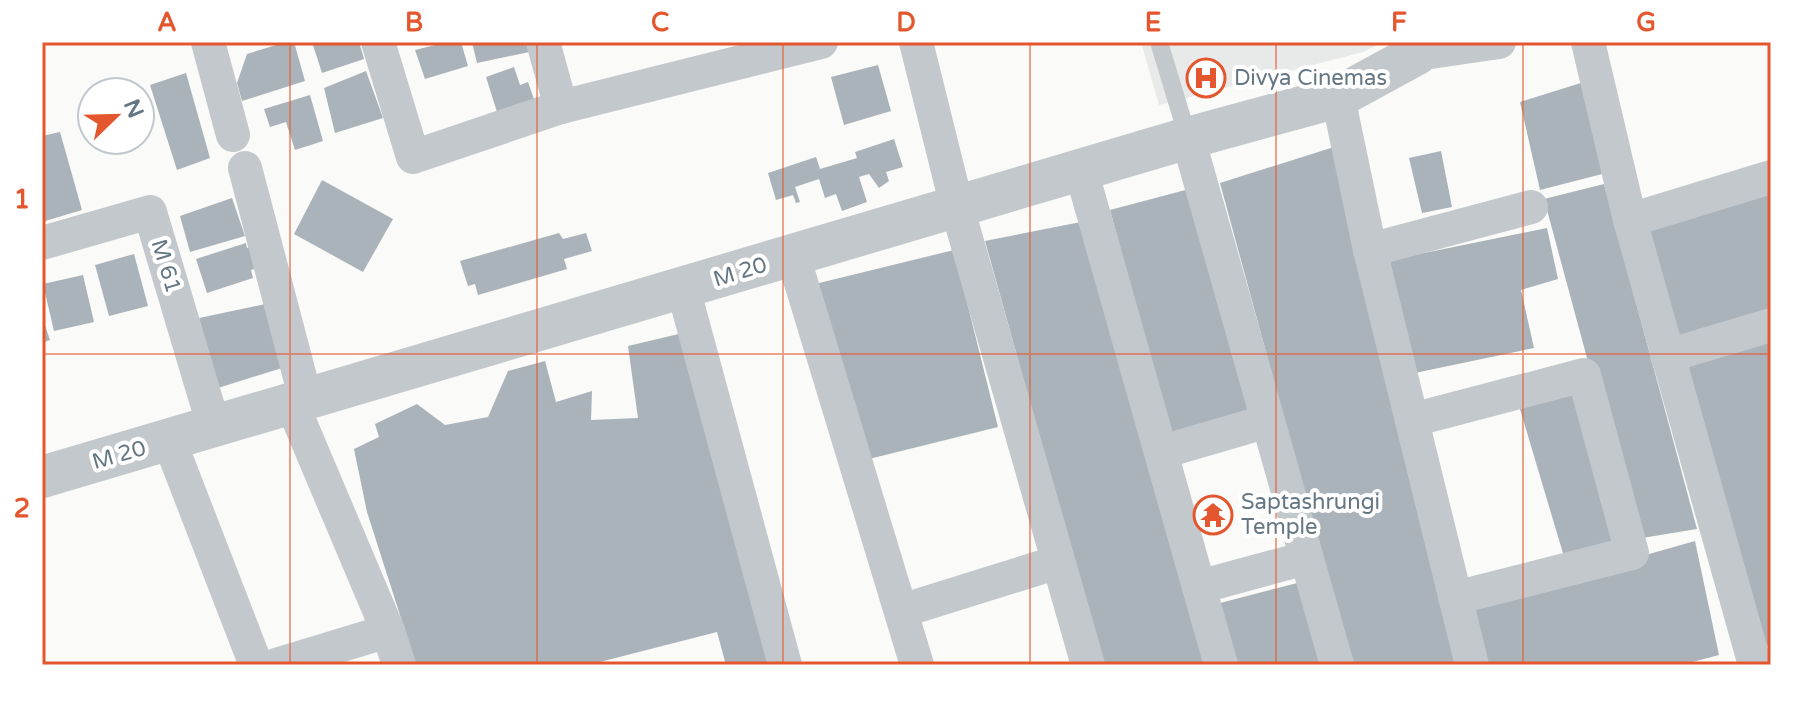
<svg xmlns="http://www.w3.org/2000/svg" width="1813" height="707" font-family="'Varela Round',sans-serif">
	<rect width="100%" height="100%" fill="#fafaf8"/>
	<path fill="#e8e9e9" d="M 1141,42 L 1383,42 L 1363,52 L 1159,105 Z"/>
	<g fill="#aab3b9">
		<path d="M 286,42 L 294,42 L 305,81 L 242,101 L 237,83 L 247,54 Z"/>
		<path d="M 312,42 L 359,42 L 364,59 L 322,73 Z"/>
		<path d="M 447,42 L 461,42 L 468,66 L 425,79 L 415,50 Z"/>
		<path d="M 472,42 L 532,42 L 534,51 L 477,63 Z"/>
		<path d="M 878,65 L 891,111 L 844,125 L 831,77 Z"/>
		<path d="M 514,67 L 520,85 L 528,82 L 536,105 L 497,112 L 486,77 Z"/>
		<path d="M 366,71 L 383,118 L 335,133 L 324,88 Z"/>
		<path d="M 186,73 L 210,158 L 177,170 L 150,85 Z"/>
		<path d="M 1587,81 L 1606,173 L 1540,190 L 1520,102 Z"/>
		<path d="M 310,95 L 323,141 L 295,150 L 286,122 L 270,127 L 264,109 Z"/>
		<path d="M 60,132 L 82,210 L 42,222 L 42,136 Z"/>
		<path d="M 894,139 L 903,167 L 886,172 L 889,181 L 879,188 L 869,174 L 859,177 L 867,202 L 842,211 L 836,194 L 825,198 L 819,179 L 795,187 L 800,202 L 796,203 L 793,195 L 776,200 L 768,173 L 816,157 L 820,169 L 857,158 L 855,152 Z"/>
		<path d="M 1334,147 L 1465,665 L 1351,665 L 1220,183 Z"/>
		<path d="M 1441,151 L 1452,207 L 1422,213 L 1409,158 Z"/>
		<path d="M 322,180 L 393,219 L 363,272 L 294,234 Z"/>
		<path d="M 1604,184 L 1697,529 L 1636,539 L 1544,199 Z"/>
		<path d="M 1193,188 L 1258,416 L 1173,443 L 1110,210 Z"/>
		<path d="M 1771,194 L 1771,310 L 1676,340 L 1646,227 Z"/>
		<path d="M 232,198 L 245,236 L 190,252 L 180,216 Z"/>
		<path d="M 1086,221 L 1210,665 L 1103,665 L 985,241 Z"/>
		<path d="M 1547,228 L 1558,279 L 1521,290 L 1534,348 L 1410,374 L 1380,262 Z"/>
		<path d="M 559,233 L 563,239 L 586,233 L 592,251 L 564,259 L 567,269 L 478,295 L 475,284 L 468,286 L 460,261 Z"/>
		<path d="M 246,243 L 247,248 L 254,245 L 261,267 L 251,270 L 253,278 L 207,293 L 196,259 Z"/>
		<path d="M 954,250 L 998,427 L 869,459 L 811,285 Z"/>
		<path d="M 134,254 L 148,306 L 109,316 L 95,265 Z"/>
		<path d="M 83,275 L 94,322 L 54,331 L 43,284 Z"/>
		<path d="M 270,303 L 285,367 L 218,388 L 199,318 Z"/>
		<path d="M 42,317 L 50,340 L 42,343 Z"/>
		<path d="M 683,333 L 784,665 L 726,665 L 717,632 L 588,665 L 416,665 L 367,512 L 354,449 L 379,437 L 375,424 L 417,404 L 445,425 L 488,417 L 508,371 L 545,361 L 556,402 L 592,391 L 591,420 L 638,418 L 628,346 Z"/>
		<path d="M 1771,334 L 1771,645 L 1765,646 L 1685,361 Z"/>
		<path d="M 1580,391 L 1623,545 L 1565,560 L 1520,409 Z"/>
		<path d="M 1695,541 L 1719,655 L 1681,665 L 1482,665 L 1466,606 Z"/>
		<path d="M 1305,581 L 1329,665 L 1234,665 L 1220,603 Z"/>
	</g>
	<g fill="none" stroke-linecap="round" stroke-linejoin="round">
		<path stroke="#c3c8cc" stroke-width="18" d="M 1159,42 L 1188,138"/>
		<g stroke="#c3c8cc" stroke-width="34">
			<path d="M 208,42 L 233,135"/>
			<path d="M 378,42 L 413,157 L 561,107 L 821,42"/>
			<path d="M 543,42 L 561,107"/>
			<path d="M 916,42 L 957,207 L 1088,665"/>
			<path d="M 1588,42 L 1630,220 L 1755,665"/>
			<path d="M 1417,54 L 1499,42"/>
			<path d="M 1338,97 L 1370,250 L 1472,665"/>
			<path d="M 1188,138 L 1337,665"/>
			<path d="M 245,168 L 306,400"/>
			<path d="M 1081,170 L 1221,665"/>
			<path d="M 1630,220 L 1771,177"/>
			<path d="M 42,243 L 150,212 L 214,427"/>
			<path d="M 1370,250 L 1531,207"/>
			<path d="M 793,256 L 917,665"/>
			<path d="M 683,288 L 785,665"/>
			<path d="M 1667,356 L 1771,325"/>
			<path d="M 292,404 L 388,631 L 399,665"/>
			<path d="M 1412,420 L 1584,375 L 1632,553 L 1455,598"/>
			<path d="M 169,440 L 256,665"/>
			<path d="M 1162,452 L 1268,421"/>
			<path d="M 1199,587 L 1306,558"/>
			<path d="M 901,611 L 1058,562"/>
			<path d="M 276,665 L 388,631"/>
		</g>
		<path stroke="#c3c8cc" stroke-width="42" d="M 42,477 L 1188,138 L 1338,97 L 1417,54 L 1427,42"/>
	</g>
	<path fill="none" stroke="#e4572e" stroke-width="2" stroke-opacity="0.55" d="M 290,42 L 290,665M 537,42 L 537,665M 783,42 L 783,665M 1030,42 L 1030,665M 1276,42 L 1276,665M 1523,42 L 1523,665M 42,354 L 1771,354"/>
	<defs>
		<symbol id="hospital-ring" viewBox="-11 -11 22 22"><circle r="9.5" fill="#fff" stroke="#e4572e" stroke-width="1.5"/><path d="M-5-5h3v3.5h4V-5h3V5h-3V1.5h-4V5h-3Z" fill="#e4572e"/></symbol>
		<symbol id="temple-ring" viewBox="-11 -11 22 22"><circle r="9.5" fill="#fff" stroke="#e4572e" stroke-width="1.5"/><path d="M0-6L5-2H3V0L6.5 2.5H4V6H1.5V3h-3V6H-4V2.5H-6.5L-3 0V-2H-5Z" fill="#e4572e"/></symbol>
	</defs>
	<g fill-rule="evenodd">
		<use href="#hospital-ring" x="1184" y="56" width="44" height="44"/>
		<use href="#temple-ring" x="1191" y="493" width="44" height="44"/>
	</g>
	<g text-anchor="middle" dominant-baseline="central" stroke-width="8" stroke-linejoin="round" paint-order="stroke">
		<g font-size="22" fill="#657683" stroke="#fff" text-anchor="start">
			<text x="1234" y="78">Divya Cinemas</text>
			<text x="1241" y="502">Saptashrungi<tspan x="1241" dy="25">Temple</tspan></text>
		</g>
		<g font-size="22" fill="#657683" stroke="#fff">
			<text transform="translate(166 266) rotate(73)">M 61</text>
			<text transform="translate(740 272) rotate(-17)">M 20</text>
			<text transform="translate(119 455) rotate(-16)">M 20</text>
		</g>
	</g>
	<rect width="1813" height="707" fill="none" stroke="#ffffff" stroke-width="88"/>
	<g transform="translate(116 116) rotate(67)"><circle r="38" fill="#ffffff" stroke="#c1c8cd" stroke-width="2"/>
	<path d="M0-6L14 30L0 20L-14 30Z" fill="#e4572e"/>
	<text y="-12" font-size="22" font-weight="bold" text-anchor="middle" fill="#657683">N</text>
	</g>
	<rect x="44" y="44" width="1725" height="619" fill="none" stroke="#e4572e" stroke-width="3"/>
	<g font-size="26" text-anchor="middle" font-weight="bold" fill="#e4572e">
		<text x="167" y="31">A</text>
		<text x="414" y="31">B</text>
		<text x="660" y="31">C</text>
		<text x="906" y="31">D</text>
		<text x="1153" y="31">E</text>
		<text x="1399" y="31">F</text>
		<text x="1646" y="31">G</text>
		<text x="22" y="208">1</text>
		<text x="22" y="517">2</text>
	</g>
</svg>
